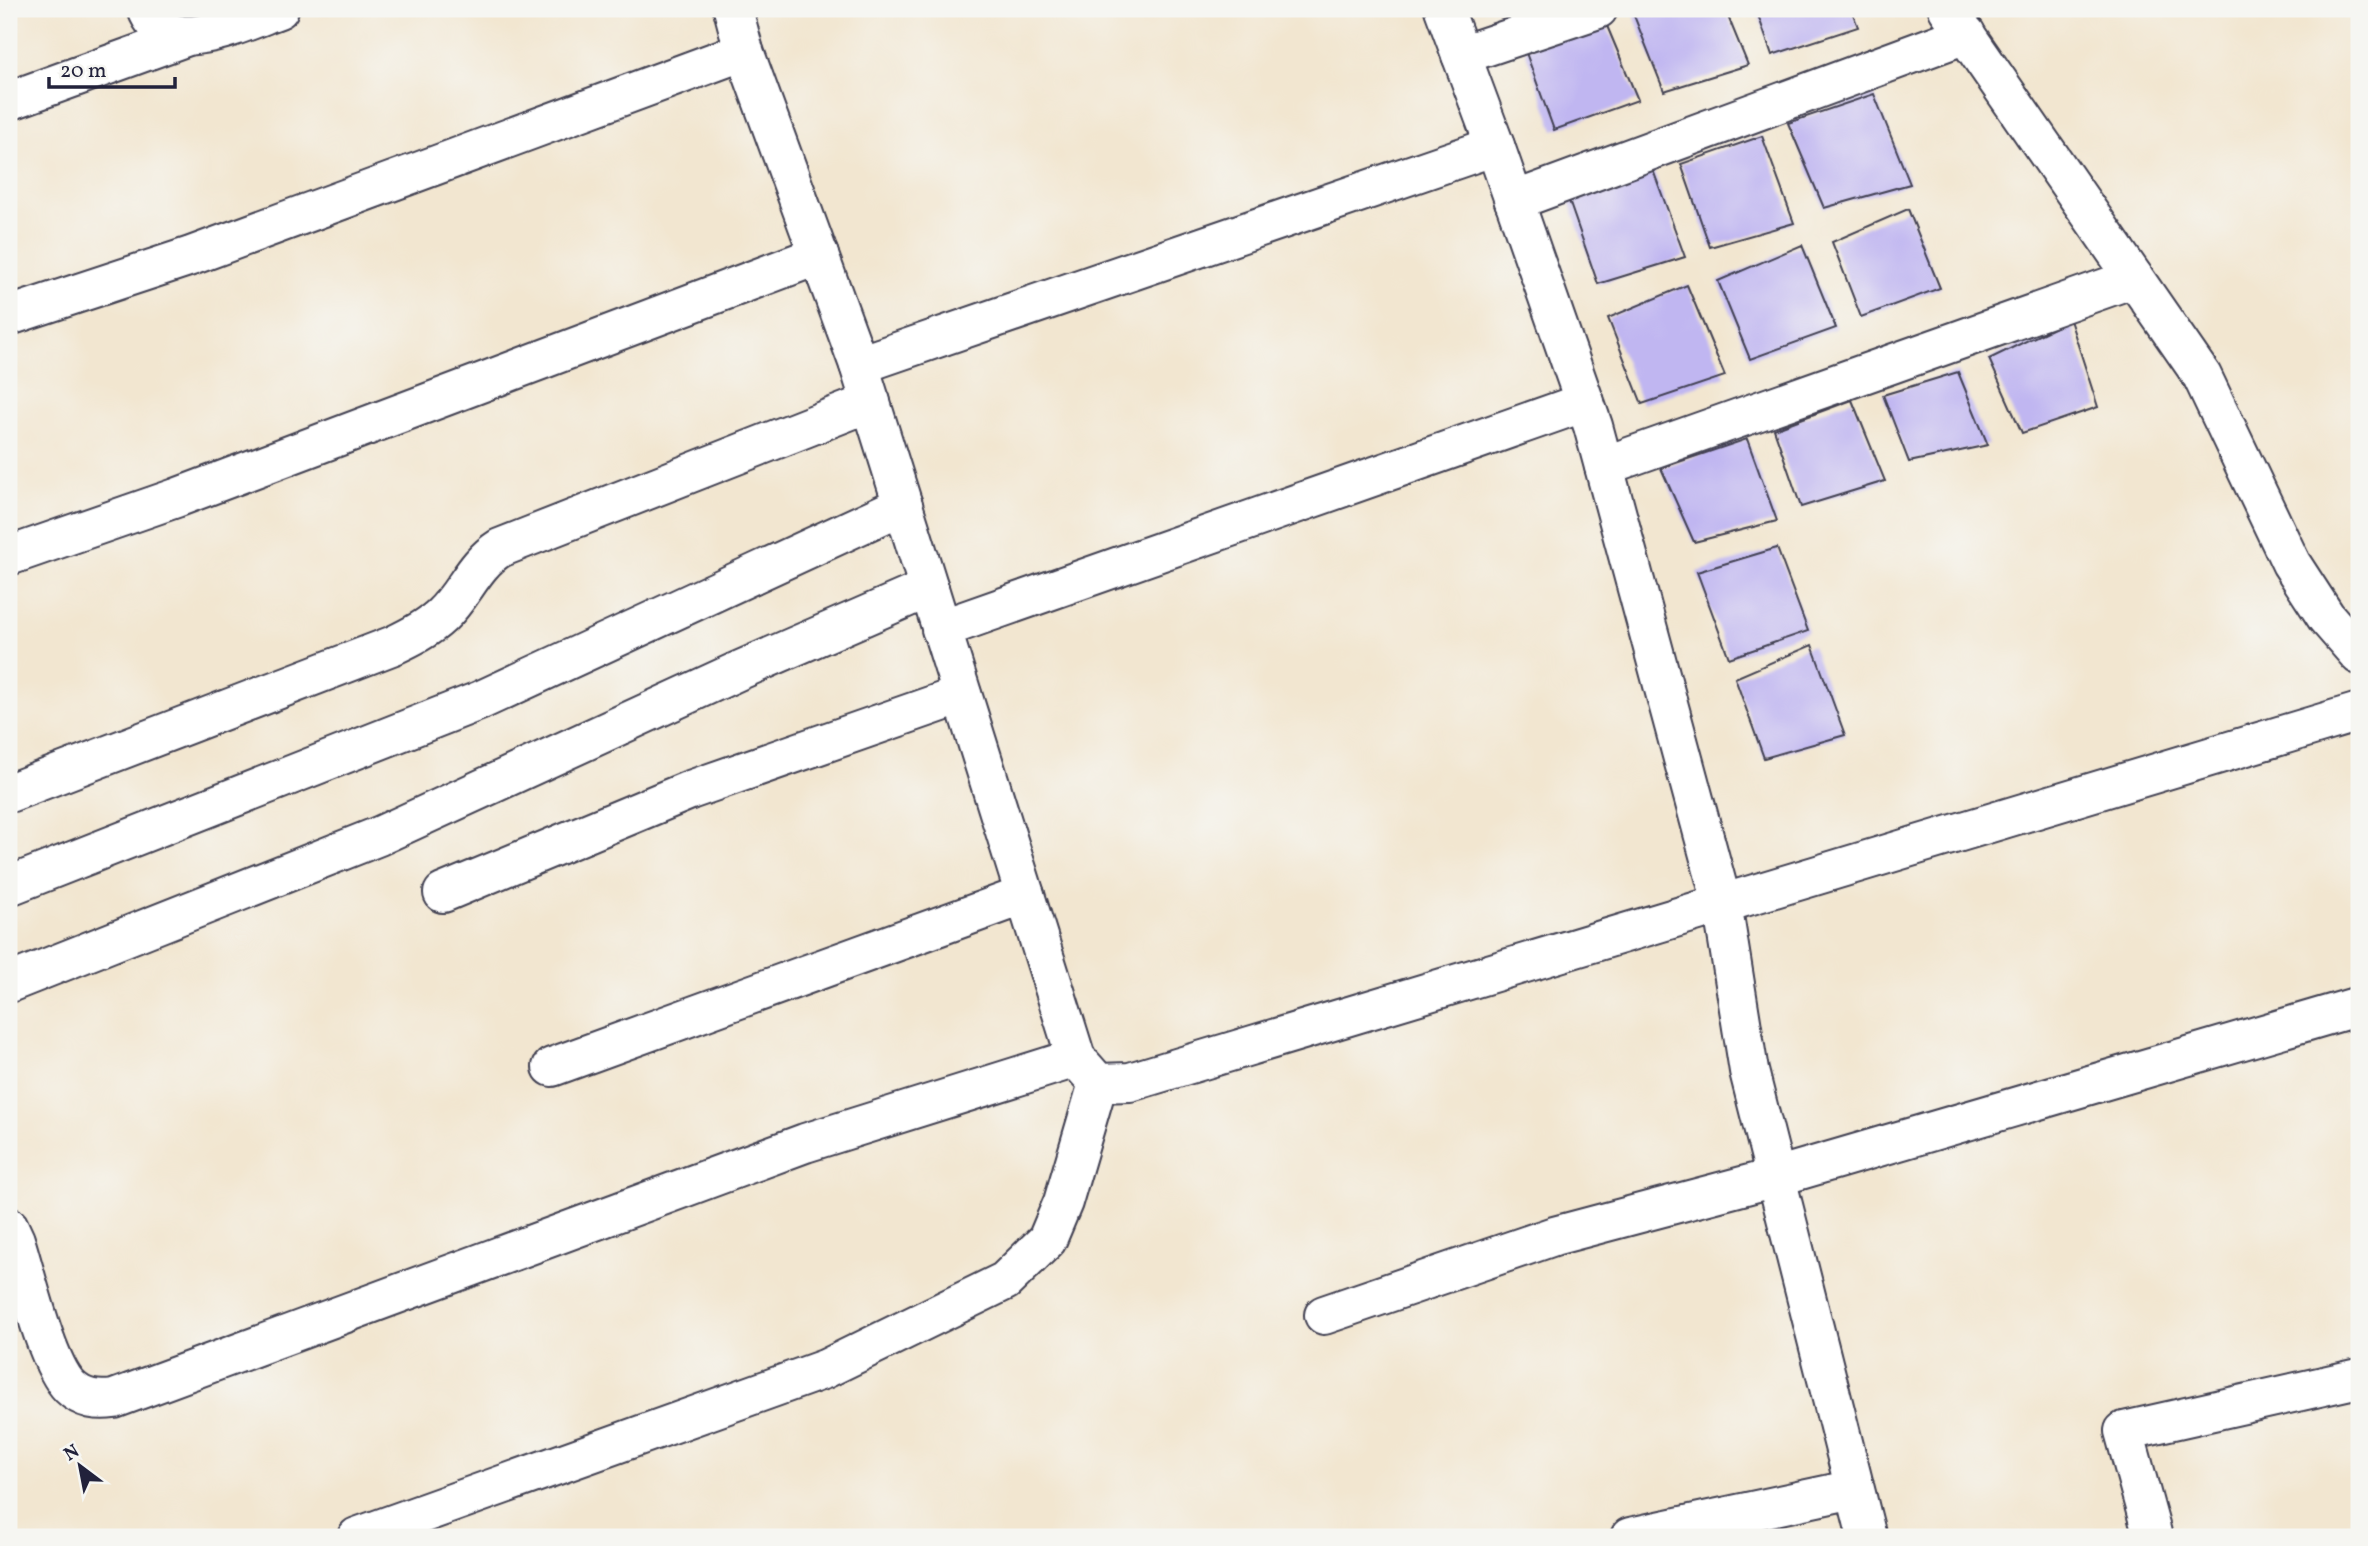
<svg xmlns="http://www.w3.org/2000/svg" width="2368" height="1546" font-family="Vollkorn,serif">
	<rect width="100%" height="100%" fill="#f6f6f2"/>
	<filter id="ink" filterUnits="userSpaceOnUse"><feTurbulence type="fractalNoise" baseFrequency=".0143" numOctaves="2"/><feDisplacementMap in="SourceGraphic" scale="14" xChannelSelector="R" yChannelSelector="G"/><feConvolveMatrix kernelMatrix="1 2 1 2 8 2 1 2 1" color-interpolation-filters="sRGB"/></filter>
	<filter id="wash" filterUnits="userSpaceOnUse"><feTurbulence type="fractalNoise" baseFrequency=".00686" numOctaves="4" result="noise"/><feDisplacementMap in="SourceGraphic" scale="28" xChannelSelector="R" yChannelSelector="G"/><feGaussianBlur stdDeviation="1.57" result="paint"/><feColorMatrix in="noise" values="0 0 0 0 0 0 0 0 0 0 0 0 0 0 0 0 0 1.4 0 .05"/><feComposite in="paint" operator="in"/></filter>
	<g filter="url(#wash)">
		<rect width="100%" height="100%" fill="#f2e6d0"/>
		<g id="blocks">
			<g fill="#c0b6f1">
				<path d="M 1645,9 L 1725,9 L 1748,65 L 1664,91 L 1633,13 Z"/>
				<path d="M 1756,9 L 1851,9 L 1858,27 L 1772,55 Z"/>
				<path d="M 1602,14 L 1638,100 L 1554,130 L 1525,50 Z"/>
				<path d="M 1874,94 L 1910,184 L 1824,208 L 1788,123 Z"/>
				<path d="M 1762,136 L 1794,223 L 1710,247 L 1681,164 Z"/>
				<path d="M 1653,170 L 1685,257 L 1598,284 L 1568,198 Z"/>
				<path d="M 1908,209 L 1940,288 L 1861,317 L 1832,242 Z"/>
				<path d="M 1802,245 L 1836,328 L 1750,359 L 1718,281 Z"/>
				<path d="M 1687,285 L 1725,376 L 1642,404 L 1608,318 Z"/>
				<path d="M 2070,320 L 2098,407 L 2022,433 L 1989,359 Z"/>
				<path d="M 1958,372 L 1988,445 L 1909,462 L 1883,395 Z"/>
				<path d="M 1852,400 L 1885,481 L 1801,507 L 1774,429 Z"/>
				<path d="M 1747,439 L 1777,521 L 1694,542 L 1661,468 Z"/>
				<path d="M 1777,548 L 1808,631 L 1729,658 L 1697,572 Z"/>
				<path d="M 1812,645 L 1845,735 L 1764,758 L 1735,678 Z"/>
			</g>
		</g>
	</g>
	<g filter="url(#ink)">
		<use href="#blocks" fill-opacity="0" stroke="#413f51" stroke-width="2"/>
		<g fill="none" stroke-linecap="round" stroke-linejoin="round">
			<defs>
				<g id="street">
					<path d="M 147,9 C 167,61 243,22 279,9"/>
					<path d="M 733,9 L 744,51 L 859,365 L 1076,1058 L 1098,1083 L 1130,1082 L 2359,712"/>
					<path d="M 1444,9 L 1495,146 L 1593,426 L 1722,903 L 1749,1071 L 1867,1537"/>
					<path d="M 1948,9 L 2202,376 L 2291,563 L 2326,617 L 2359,655"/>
					<path d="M 1461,55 L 1598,9"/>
					<path d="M 9,101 L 188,36"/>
					<path d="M 1514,201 L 1966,34"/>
					<path d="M 9,316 L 191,256 L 744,51"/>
					<path d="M 859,365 L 1495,146"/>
					<path d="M 1604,466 L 2134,278"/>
					<path d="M 9,556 L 176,498 L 819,255"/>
					<path d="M 941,629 L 1585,402"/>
					<path d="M 9,793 L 394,645 C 411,637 427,629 441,616 C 464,595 473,565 500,548 L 871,402"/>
					<path d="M 9,886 L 479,701 L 903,505"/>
					<path d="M 443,893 L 690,790 L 962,695"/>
					<path d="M 9,983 L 379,836 L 738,671 L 929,588"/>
					<path d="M 552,1067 L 1025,895"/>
					<path d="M 9,1227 L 15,1240 C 26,1274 46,1363 70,1387 C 83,1400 98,1401 114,1399 L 805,1143 L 1076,1058"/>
					<path d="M 1324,1315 L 1554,1236 L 1776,1177 L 2359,1006"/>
					<path d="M 357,1537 L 825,1369 L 1005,1281 L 1047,1240 L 1063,1202 L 1098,1083"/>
					<path d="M 1630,1537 L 1854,1489"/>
					<path d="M 2153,1537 L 2124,1431 L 2359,1378"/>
				</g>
			</defs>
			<use href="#street" stroke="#413f51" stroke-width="42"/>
			<use href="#street" stroke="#fff" stroke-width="38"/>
		</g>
	</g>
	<rect width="2368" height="1546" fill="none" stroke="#f6f6f2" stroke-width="35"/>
	<g transform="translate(80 1466) rotate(328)" stroke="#f6f6f2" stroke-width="5" paint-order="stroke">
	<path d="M0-5L12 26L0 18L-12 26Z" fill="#22223b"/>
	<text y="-10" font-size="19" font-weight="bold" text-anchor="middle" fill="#22223b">N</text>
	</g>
	<path d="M49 77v10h126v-10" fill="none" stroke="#22223b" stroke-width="3.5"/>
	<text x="60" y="77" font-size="21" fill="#22223b" stroke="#f6f6f2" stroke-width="5" paint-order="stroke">20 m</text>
</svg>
